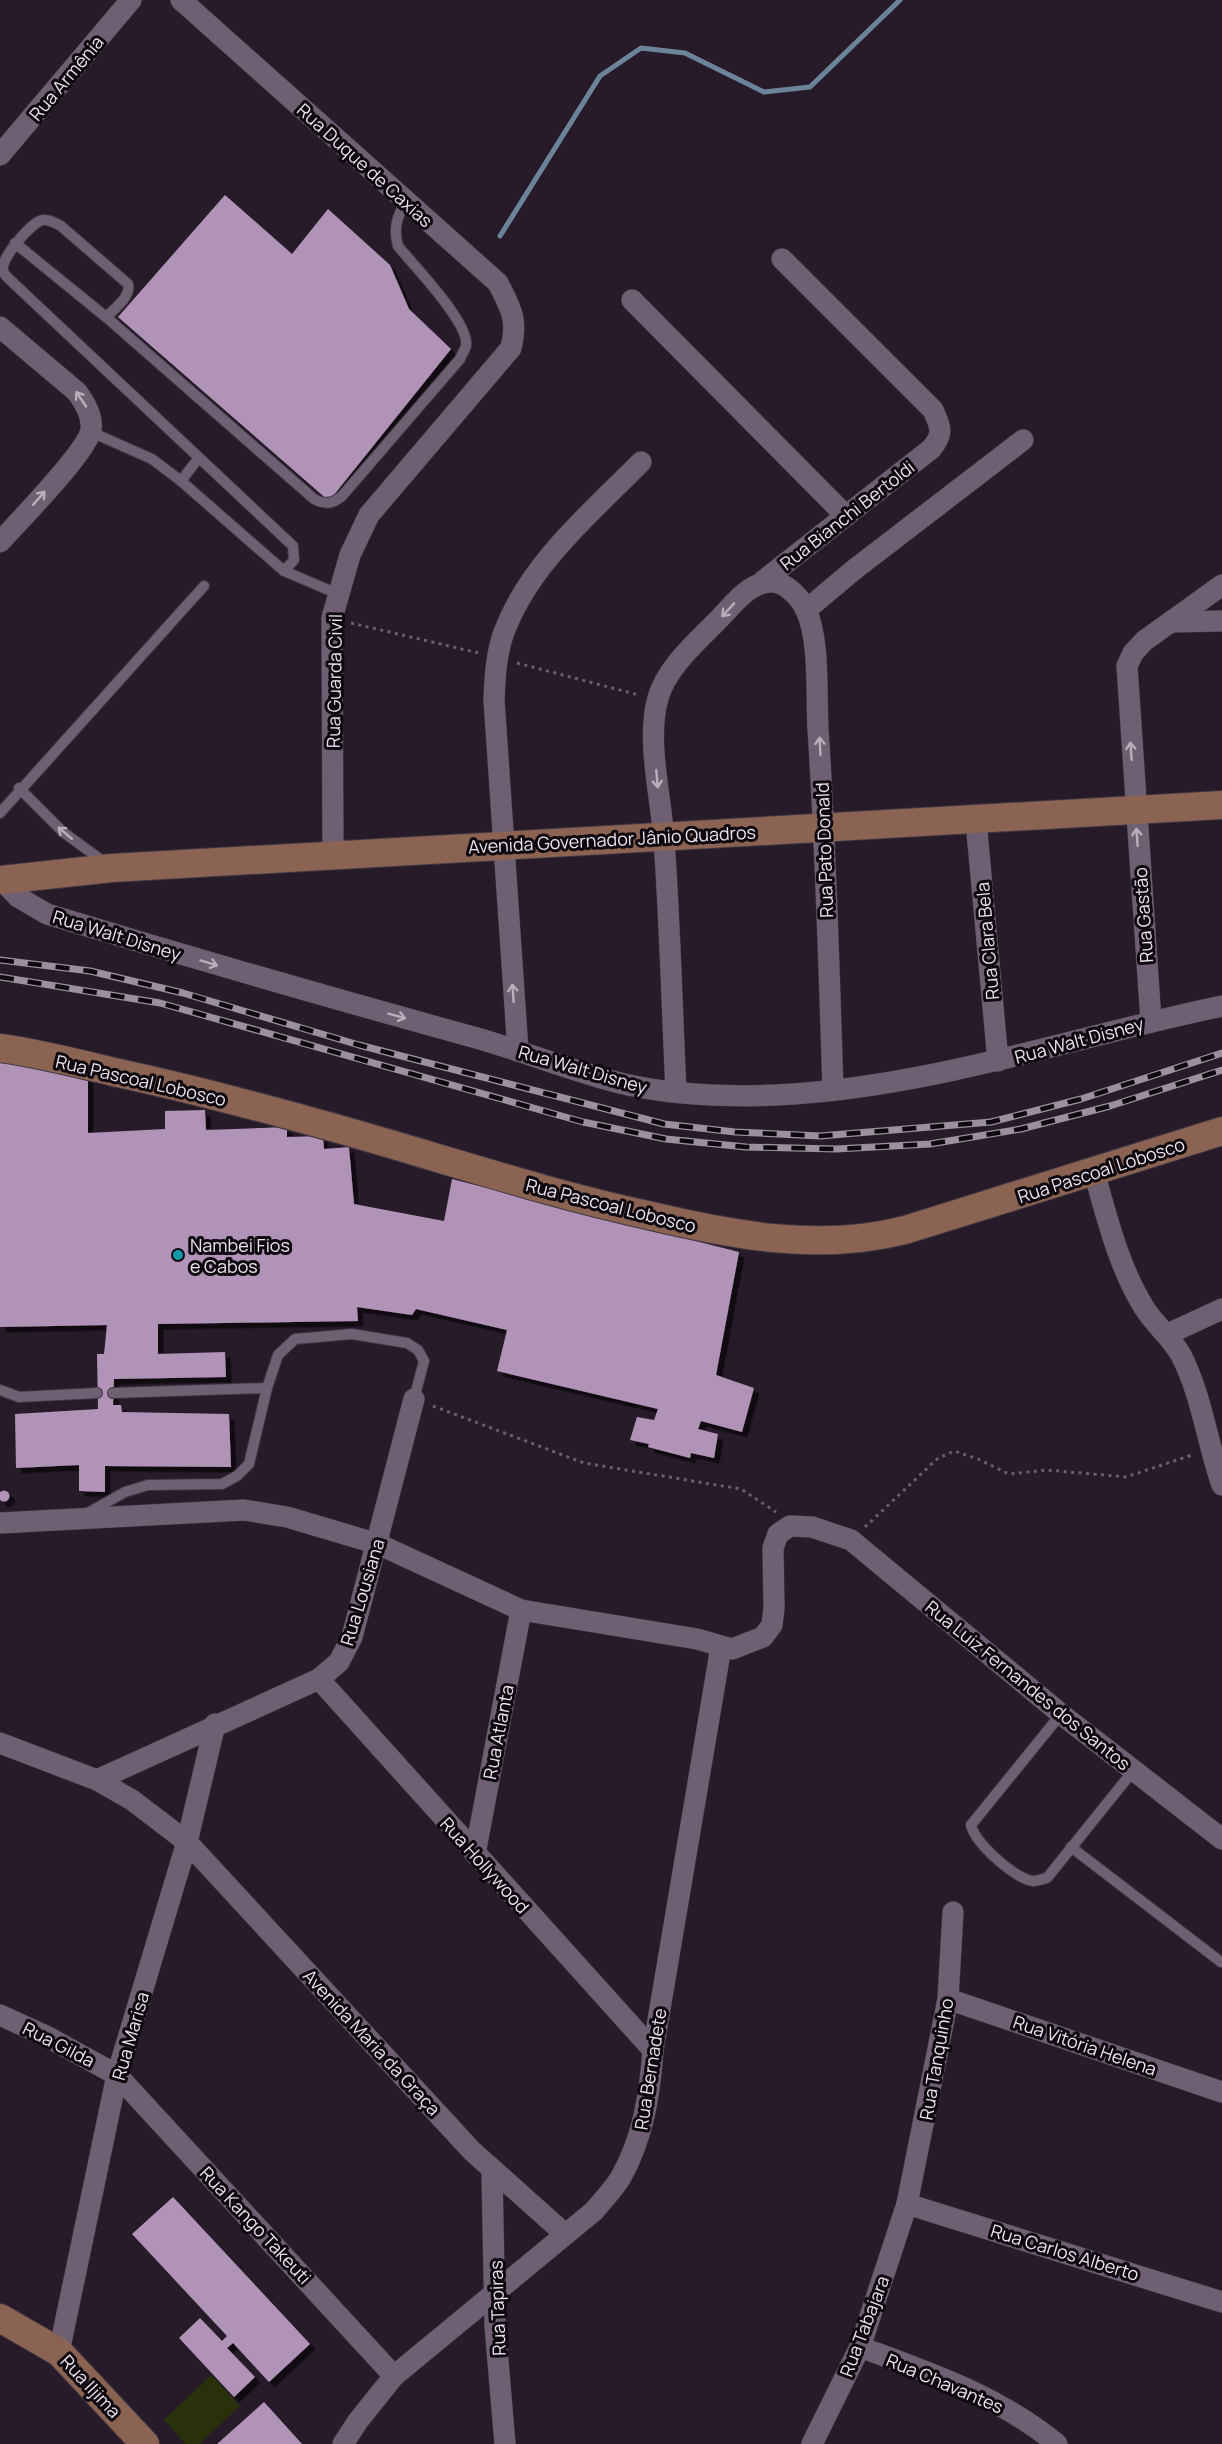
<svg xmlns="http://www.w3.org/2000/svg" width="1222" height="2444" font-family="Manrope,sans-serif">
	<defs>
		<filter id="shadow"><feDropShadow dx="5.5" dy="5.5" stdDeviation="0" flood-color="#0009"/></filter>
	</defs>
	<rect width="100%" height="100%" fill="#271b2a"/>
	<path fill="#28310a" d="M 211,2375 L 240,2406 L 199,2444 L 186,2444 L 164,2420 Z"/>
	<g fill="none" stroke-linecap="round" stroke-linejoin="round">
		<path stroke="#6b8499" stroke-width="5" d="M 500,236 L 600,76 L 641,48 L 685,53 L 764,92 L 810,87 L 900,0"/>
	</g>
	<g fill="#b193b8" filter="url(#shadow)">
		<path d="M 225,195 L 292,254 L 328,209 L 390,265 L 409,309 L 451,349 L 329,501 L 118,317 Z"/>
		<path d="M 0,1057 L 88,1077 L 88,1133 L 165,1129 L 165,1111 L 205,1110 L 206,1130 L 287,1127 L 287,1137 L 323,1136 L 324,1149 L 349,1147 L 354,1204 L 444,1221 L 452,1179 L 739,1252 L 716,1375 L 754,1388 L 742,1432 L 701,1421 L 698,1429 L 718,1434 L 714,1458 L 691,1453 L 690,1458 L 648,1447 L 649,1444 L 630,1440 L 637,1417 L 654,1420 L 658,1409 L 497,1371 L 507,1330 L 416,1309 L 412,1315 L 357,1307 L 358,1321 L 158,1324 L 158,1354 L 225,1352 L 226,1377 L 114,1379 L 113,1405 L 121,1405 L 122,1412 L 229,1414 L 231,1467 L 105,1466 L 105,1492 L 79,1491 L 79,1465 L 16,1468 L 15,1414 L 98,1409 L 97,1354 L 104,1354 L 107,1325 L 0,1327 Z"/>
		<circle cx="4" cy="1496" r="5.5"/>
		<path d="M 173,2197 L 310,2344 L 269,2382 L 233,2343 L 227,2348 L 255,2377 L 234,2397 L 179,2338 L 200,2318 L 222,2341 L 227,2336 L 132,2234 Z"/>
		<path d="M 264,2402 L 302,2444 L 217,2444 Z"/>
	</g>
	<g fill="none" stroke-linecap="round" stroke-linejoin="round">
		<defs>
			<g id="lane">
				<path d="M 15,243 L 106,317 L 314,499 C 326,505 332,504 342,496 L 460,359 C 461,355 465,350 466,346 C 470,323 413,265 398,246 C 393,228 397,217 406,201"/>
				<path d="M 91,432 L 152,459 L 181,481 L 284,571 L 294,560 L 293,546 L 8,278 C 6,276 3,272 3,270 C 0,259 32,221 43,220 C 50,219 55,223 61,226 L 128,284 C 131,297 115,308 106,317"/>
				<path d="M 181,481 L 198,459"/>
				<path d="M 284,571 L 338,594"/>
				<path d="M 19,788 L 63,832 L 104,862"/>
				<path d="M 0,813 L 204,586"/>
				<path d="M 0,1390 L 19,1397 L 97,1393"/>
				<path d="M 113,1393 L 267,1388"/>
				<path d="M 86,1514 L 125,1492 L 148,1485 L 222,1484 L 237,1476 L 249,1464 L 267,1388 L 278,1355 L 295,1339 L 352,1334 L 407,1343 L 418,1350 L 424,1361 L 414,1399"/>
				<path d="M 1061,1714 L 971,1825 C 975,1843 1014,1878 1033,1881 C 1037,1881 1043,1879 1047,1878 L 1133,1771"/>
				<path d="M 1071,1847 L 1221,1962"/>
			</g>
			<g id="street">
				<path d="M 181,0 L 498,283 C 511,309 518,319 511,348 L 369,515 L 350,555 L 332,618 L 333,856"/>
				<path d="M 0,155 L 131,0"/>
				<path d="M 632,300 L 846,516"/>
				<path d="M 0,327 L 77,392 C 85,403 93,416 91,430 C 87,452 18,522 0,542"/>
				<path d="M 763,581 L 931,449 C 944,434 941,427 933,410 L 782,259"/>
				<path d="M 806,610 L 855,569 L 1023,440"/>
				<path d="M 1170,622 L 1222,621"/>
				<path d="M 976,821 L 998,1061"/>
				<path d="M 2,880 L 18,897 L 47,914 C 189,957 331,998 473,1037 C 524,1051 573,1072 624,1084 C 673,1095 726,1097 776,1095 C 928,1088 1073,1037 1222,1006"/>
				<path d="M 1151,1021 L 1127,666 L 1133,653 L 1144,641 L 1222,585"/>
				<path d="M 518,1051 L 494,700 C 495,677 496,654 504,632 C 530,563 591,513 641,462"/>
				<path d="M 676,1092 C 672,1008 670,923 664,840 C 661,796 646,740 658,698 C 667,666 699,640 721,617 C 735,602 752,580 774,582 C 787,584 800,597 806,610 C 820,640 816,695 818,729 C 826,849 829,970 833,1090"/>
				<path d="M 1094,1172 C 1107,1218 1119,1268 1145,1309 C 1156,1326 1171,1337 1181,1355 C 1202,1396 1207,1442 1222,1485"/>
				<path d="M 1168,1334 L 1222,1309"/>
				<path d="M 0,1523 L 244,1510 L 287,1517 L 378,1544 L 521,1610 L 697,1639 L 732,1649 L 763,1637 L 772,1625 L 774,1608 L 773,1548 L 778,1534 L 790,1526 L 812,1527 L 851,1540 L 1061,1714 L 1222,1839"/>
				<path d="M 319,1679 L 653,2050"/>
				<path d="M 0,1743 L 97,1780 L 132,1800 L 187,1842 L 472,2151 L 565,2234"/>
				<path d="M 97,1780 L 319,1679 L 339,1662 L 352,1637 L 414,1399"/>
				<path d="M 475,1854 L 521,1610"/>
				<path d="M 948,1999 L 1222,2092"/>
				<path d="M 0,2015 L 46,2036 L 117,2075 L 394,2376"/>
				<path d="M 492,2172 L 495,2326 L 505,2444"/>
				<path d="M 907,2204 L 1222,2302"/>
				<path d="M 860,2347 C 930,2373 999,2396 1057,2444"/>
				<path d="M 59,2352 L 117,2075 L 187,1842 L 215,1724"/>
				<path d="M 343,2444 L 358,2421 L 394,2376 L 594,2211 C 603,2200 614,2189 621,2177 C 643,2138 650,2094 653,2050 L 721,1647"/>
				<path d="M 812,2444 L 860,2347 L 907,2204 L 948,1999 L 953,1912"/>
			</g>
			<g id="secondary">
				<path d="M 0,880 L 112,868 L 1222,805"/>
				<path d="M 0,1048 C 38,1053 77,1063 114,1072 C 225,1096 335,1127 444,1160 C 511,1180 578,1200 647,1215 C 732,1235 819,1252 905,1230 L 1222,1131"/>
				<path d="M 0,2318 L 59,2352 L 145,2444"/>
			</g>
		</defs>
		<use href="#lane" stroke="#3f3642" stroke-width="12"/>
		<use href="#street" stroke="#3f3642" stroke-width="22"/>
		<use href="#secondary" stroke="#3f3642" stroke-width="30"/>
		<g stroke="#6a5f6d" stroke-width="3" stroke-dasharray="3 4.5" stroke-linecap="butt">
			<path d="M 351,623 L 479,653"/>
			<path d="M 517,663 L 639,695"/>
			<path d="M 433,1406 L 584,1463 L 741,1489 L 776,1512"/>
			<path d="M 865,1527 L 937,1459 L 954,1451 L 978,1459 L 1009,1474 L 1047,1470 L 1126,1477 L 1192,1455"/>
		</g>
		<use href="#lane" stroke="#6e6072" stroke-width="10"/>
		<use href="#street" stroke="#6e6072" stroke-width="21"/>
		<use href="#secondary" stroke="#8b6352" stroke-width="28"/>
		<defs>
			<g id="rail">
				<path d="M 0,960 L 90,971 L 183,993 L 359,1045 L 664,1124 L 735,1132 L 820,1136 L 991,1122 L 1081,1099 L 1222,1053"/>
				<path d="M 0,977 L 160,1003 L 583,1122 L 666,1139 L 746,1147 L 836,1149 L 930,1144 L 1021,1129 L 1110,1106 L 1222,1070"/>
			</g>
		</defs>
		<use href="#rail" stroke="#9b919d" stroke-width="7"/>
		<use href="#rail" stroke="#0d080e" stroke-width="4.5" stroke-dasharray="14" stroke-linecap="butt"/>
	</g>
	<defs><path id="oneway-shaft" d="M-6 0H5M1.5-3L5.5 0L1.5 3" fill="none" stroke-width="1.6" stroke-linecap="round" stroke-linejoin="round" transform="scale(1.5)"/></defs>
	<g stroke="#b9afbc">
		<use href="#oneway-shaft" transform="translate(81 399) rotate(-124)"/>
		<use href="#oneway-shaft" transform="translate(39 498) rotate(-49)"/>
		<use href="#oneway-shaft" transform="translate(728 610) rotate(133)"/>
		<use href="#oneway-shaft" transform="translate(820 746) rotate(-93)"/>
		<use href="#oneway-shaft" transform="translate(1131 751) rotate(-94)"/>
		<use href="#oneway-shaft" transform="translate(657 779) rotate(85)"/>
		<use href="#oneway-shaft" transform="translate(65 833) rotate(-140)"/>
		<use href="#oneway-shaft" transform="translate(1137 837) rotate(-94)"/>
		<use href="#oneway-shaft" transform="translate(209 963) rotate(17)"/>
		<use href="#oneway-shaft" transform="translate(513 993) rotate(-94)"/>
		<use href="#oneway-shaft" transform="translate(397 1016) rotate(15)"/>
	</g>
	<circle fill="#0f9aa8" stroke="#0d080e" stroke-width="2" cx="178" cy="1255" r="6"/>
	<g text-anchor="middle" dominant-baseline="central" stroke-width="6" stroke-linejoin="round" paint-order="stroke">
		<g font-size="18" fill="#ebe3ed" stroke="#0d080e">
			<text transform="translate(66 78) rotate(-50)">Rua Armênia</text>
			<text transform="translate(365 165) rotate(42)">Rua Duque de Caxias</text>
			<text transform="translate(847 515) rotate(-38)">Rua Bianchi Bertoldi</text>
			<text transform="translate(334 681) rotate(-89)">Rua Guarda Civil</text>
			<text transform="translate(612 839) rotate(-3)">Avenida Governador Jânio Quadros</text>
			<text transform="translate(824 850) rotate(-92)">Rua Pato Donald</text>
			<text transform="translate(1143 915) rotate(-94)">Rua Gastão</text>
			<text transform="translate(117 935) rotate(17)">Rua Walt Disney</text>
			<text transform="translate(987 941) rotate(-95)">Rua Clara Bela</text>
			<text transform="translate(1079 1040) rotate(-15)">Rua Walt Disney</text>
			<text transform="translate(583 1069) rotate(16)">Rua Walt Disney</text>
			<text transform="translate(141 1080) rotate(13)">Rua Pascoal Lobosco</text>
			<text transform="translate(1101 1170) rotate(-18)">Rua Pascoal Lobosco</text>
			<text transform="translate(611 1205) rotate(14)">Rua Pascoal Lobosco</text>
			<text transform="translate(362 1592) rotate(-73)">Rua Lousiana</text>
			<text transform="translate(1028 1685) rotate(39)">Rua Luiz Fernandes dos Santos</text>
			<text transform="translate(498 1732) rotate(-79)">Rua Atlanta</text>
			<text transform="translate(485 1865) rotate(48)">Rua Hollywood</text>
			<text transform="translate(130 2036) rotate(-74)">Rua Marisa</text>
			<text transform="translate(372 2042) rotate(47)">Avenida Maria da Graça</text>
			<text transform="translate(59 2044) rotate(27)">Rua Gilda</text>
			<text transform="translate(1085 2045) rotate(19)">Rua Vitória Helena</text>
			<text transform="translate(936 2059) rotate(-80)">Rua Tanquinho</text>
			<text transform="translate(650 2069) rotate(-81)">Rua Bernadete</text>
			<text transform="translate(256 2225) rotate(47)">Rua Kango Takeuti</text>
			<text transform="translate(1065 2252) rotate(17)">Rua Carlos Alberto</text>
			<text transform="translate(497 2308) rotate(-92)">Rua Tapiras</text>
			<text transform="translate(864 2326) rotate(-69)">Rua Tabajara</text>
			<text transform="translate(945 2383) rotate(23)">Rua Chavantes</text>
			<text transform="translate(91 2386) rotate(47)">Rua Iljima</text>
		</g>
		<g font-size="18" fill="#ebe3ed" stroke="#0d080e" text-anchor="start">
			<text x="190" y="1245">Nambei Fios<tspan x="190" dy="21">e Cabos</tspan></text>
		</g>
	</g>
</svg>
